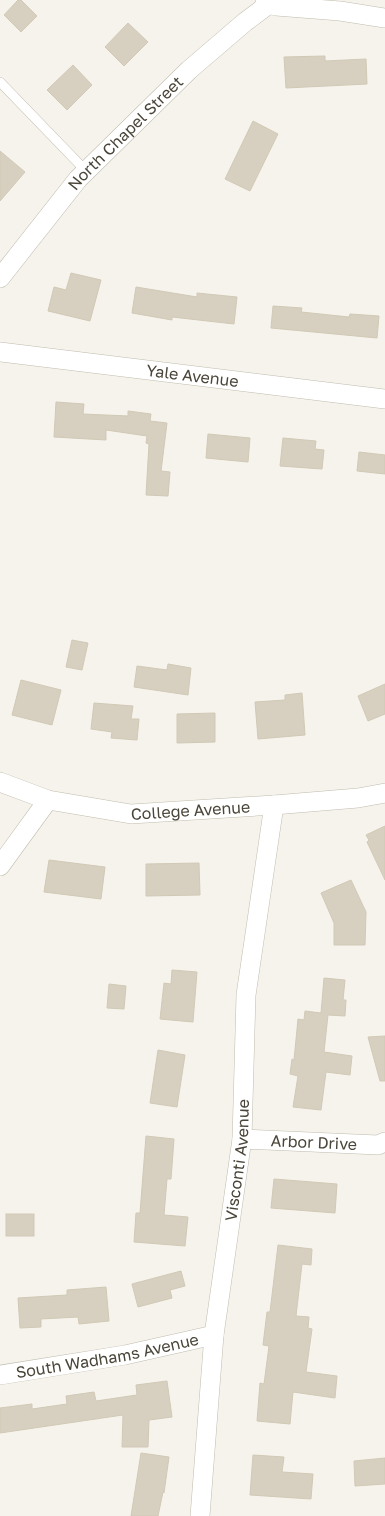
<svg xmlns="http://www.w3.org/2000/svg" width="385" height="1516" font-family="'Golos Text',sans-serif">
	<rect width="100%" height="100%" fill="#f5f3ec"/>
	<g fill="#d7d0c1" stroke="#d1c9b5">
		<path d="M 18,0 L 21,0 L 37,16 L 21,32 L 4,15 Z"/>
		<path d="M 128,23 L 148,42 L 124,66 L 105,47 Z"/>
		<path d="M 325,56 L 325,61 L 366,59 L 367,84 L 286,88 L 284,57 Z"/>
		<path d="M 73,65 L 92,85 L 67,110 L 47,90 Z"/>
		<path d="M 253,121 L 278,134 L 250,191 L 225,179 Z"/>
		<path d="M 0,151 L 25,172 L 0,201 Z"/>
		<path d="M 71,273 L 101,280 L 90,321 L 48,311 L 54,287 L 66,290 Z"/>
		<path d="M 136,287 L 197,297 L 197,293 L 237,297 L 234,324 L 172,317 L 172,320 L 132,313 Z"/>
		<path d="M 273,306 L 302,308 L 301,312 L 349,317 L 350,314 L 379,316 L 377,338 L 271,328 Z"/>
		<path d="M 56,402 L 84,404 L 83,414 L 128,416 L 128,411 L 151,414 L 150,421 L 167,423 L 161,471 L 170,472 L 168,496 L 146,495 L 149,444 L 146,443 L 147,436 L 106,430 L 106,440 L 54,437 Z"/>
		<path d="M 208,434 L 250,438 L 248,462 L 206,458 Z"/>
		<path d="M 283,438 L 316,441 L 315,449 L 324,450 L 322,469 L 280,466 Z"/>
		<path d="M 359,452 L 385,455 L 385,474 L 357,471 Z"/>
		<path d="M 72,640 L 88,643 L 82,670 L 66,667 Z"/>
		<path d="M 168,664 L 191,668 L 188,695 L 134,687 L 137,666 L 167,670 Z"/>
		<path d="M 21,680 L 61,690 L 52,725 L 12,715 Z"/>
		<path d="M 385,684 L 385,714 L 368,721 L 358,696 Z"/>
		<path d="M 302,693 L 305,735 L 258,739 L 255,702 L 285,700 L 285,695 Z"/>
		<path d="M 94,703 L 133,706 L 131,719 L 139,719 L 137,740 L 111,738 L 112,732 L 91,729 Z"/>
		<path d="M 215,713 L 215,742 L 177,743 L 177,714 Z"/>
		<path d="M 385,826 L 385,880 L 367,842 L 369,840 L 366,835 Z"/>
		<path d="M 49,860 L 105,867 L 101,899 L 44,892 Z"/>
		<path d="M 199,863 L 200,895 L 146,896 L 146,864 Z"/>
		<path d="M 351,880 L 366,912 L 365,945 L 334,945 L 334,923 L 321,893 Z"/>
		<path d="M 172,970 L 197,972 L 193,1022 L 160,1019 L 164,983 L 171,984 Z"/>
		<path d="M 324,978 L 345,980 L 343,1000 L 346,1000 L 345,1016 L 328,1015 L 324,1052 L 352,1056 L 350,1075 L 326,1072 L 321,1110 L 293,1107 L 298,1076 L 290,1074 L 292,1059 L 294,1060 L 298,1019 L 304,1020 L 305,1011 L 321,1013 Z"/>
		<path d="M 109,984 L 126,986 L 124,1009 L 107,1008 Z"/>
		<path d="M 385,1036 L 385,1081 L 380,1081 L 368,1037 Z"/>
		<path d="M 158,1050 L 185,1055 L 177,1107 L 150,1103 Z"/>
		<path d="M 146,1136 L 174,1139 L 171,1179 L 167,1179 L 164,1215 L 188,1217 L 185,1246 L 134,1242 L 136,1213 L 140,1213 Z"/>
		<path d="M 274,1179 L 337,1184 L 335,1213 L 271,1208 Z"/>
		<rect x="6" y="1214" width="28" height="22"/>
		<path d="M 278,1245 L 312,1249 L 311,1265 L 302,1264 L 296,1316 L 309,1317 L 308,1328 L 312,1329 L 306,1372 L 337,1376 L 335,1398 L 293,1392 L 290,1424 L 257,1421 L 260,1383 L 264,1384 L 269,1346 L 263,1345 L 267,1312 L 270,1312 Z"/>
		<path d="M 181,1271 L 185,1286 L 170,1290 L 172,1298 L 138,1307 L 132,1284 Z"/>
		<path d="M 106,1287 L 109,1321 L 79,1324 L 78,1317 L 41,1319 L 41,1327 L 20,1328 L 18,1298 L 67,1295 L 67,1290 Z"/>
		<path d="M 167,1381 L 172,1417 L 149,1420 L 148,1447 L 122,1447 L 123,1415 L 0,1433 L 0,1408 L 32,1404 L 32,1409 L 67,1404 L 66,1396 L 94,1392 L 96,1401 L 137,1395 L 136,1385 Z"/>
		<path d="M 141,1453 L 169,1457 L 164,1493 L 163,1492 L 158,1516 L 131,1516 Z"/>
		<path d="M 253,1455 L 284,1457 L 282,1472 L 313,1474 L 311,1499 L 250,1495 Z"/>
		<path d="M 385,1458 L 385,1484 L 355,1486 L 354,1461 Z"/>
	</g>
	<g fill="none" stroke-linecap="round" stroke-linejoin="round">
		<defs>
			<path id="service" d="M 0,82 L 86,171"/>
			<g id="minor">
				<path d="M 265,0 L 269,4 L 276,6 L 340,11 L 385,18"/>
				<path id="s1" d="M 0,278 L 78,179 L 189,70 L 245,22 L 269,4"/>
				<path id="s2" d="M 0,352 L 385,399"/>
				<path id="s3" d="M 0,782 L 48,800 L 131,814 L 274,805 L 358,798 L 385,793"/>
				<path d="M 0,866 L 48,800"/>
				<path id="s4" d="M 242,1139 L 378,1145 L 385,1142"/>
				<path id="s5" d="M 0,1375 L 125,1355 L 214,1335"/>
				<path id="s6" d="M 200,1516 L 214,1335 L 242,1139 L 246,995 L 274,805"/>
			</g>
		</defs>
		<use href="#service" stroke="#c1bcae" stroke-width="10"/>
		<use href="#minor" stroke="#c1bcae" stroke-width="20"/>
		<use href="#service" stroke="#fff" stroke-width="9"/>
		<use href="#minor" stroke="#fff" stroke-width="19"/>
	</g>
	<g text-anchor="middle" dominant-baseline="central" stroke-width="4.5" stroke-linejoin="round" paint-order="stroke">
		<g font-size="16" fill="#4a4539" stroke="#fff">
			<text stroke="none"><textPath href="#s1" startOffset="192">North Chapel Street</textPath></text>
			<text stroke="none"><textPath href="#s2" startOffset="194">Yale Avenue</textPath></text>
			<text stroke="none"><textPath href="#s3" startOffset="195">College Avenue</textPath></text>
			<text stroke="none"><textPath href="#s4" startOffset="72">Arbor Drive</textPath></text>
			<text stroke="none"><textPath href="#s6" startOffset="358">Visconti Avenue</textPath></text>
			<text stroke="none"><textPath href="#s5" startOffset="109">South Wadhams Avenue</textPath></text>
		</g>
	</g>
</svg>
